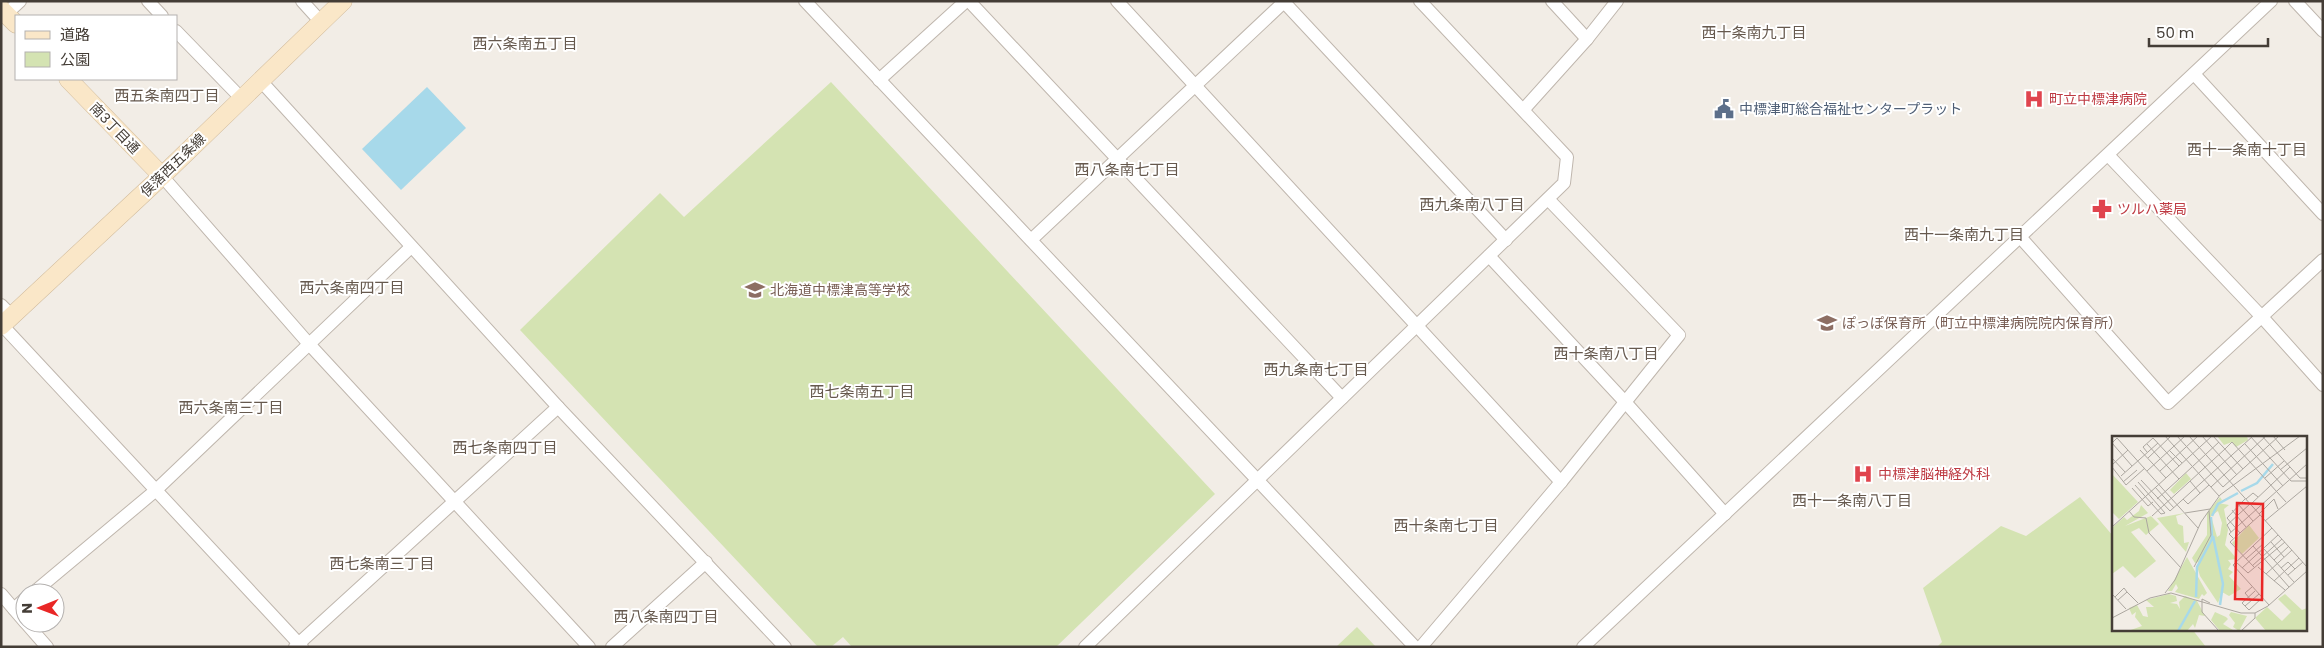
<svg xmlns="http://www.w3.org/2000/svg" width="2324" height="648" font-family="Poppins,'Noto Sans JP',sans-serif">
	<rect width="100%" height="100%" fill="#f2ede6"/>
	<g fill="#d4e3b2">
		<path d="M 831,82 L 1215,494 L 1056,647 L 852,647 L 843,637 L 831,647 L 818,647 L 520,330 L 660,193 L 684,217 Z"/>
		<path d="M 2080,497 L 2113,536 L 2113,629 L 2192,629 L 2206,647 L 1937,647 L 1942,642 L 1923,588 L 2001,526 L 2026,536 Z"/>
		<path d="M 1357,627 L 1376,647 L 1336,647 Z"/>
	</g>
	<path fill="#a7d9ea" d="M 427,87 L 466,128 L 401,190 L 362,149 Z"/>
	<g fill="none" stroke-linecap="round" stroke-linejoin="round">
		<defs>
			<g id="street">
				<path d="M 148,1 L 162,16"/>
				<path d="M 302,1 L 321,22"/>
				<path d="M 805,1 L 1415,647"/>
				<path d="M 969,1 L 1342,398"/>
				<path d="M 1117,1 L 1561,482"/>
				<path d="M 1283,1 L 1506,240"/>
				<path d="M 1552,1 L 1587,39"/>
				<path d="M 2295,1 L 2323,31"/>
				<path d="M 6,14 L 20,1"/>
				<path d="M 176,31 L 241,98"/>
				<path d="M 2194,74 L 2323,214"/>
				<path d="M 260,80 L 558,407 L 785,647"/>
				<path d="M 879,80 L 966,1"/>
				<path d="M 1524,109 L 1587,39 L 1617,1"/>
				<path d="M 2108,155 L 2262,317 L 2323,385"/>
				<path d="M 162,176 L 309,344 L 589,647"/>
				<path d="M 2021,238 L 2168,403 L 2323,260"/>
				<path d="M 1031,240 L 1285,1"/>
				<path d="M 1489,256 L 1626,403 L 1725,514"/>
				<path d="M 1,305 L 12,316"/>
				<path d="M 2,325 L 302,647"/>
				<path d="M 33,593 L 155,491 L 411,247"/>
				<path d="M 1,594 L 25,622"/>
				<path d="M 14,609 L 25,599"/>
				<path d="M 26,623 L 47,647"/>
				<path d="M 295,647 L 558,407"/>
				<path d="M 612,647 L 706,562"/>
				<path d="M 1085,647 L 1564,183 L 1567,157 L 1420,1"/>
				<path d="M 1421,647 L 1561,482 L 1679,335 L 1548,199"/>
				<path d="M 1583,647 L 2271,1"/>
			</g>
			<g id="secondary">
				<path d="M 1,9 L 16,24"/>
				<path d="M 68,79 L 162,176"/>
				<path d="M 1,326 L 162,176 L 343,1"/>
			</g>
		</defs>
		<use href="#street" stroke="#bfb6ad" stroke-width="14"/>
		<use href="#secondary" stroke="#d1bb9c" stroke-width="19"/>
		<use href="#street" stroke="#fff" stroke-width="12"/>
		<use href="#secondary" stroke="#fae7c8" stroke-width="18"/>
	</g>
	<defs>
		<symbol id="hospital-bare" viewBox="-9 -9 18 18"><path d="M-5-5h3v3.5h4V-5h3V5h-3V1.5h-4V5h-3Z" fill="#e0444e" stroke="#fff" stroke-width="2.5" paint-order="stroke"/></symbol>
		<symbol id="civic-bare" viewBox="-9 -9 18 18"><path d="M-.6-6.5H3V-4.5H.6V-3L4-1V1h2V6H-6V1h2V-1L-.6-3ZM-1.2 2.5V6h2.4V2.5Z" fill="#5c6f8a" stroke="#fff" stroke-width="2.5" paint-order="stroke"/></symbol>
		<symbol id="pharmacy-bare" viewBox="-9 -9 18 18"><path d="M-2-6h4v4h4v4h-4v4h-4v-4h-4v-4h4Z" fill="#e0444e" stroke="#fff" stroke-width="2.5" paint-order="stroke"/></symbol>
		<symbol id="school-bare" viewBox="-9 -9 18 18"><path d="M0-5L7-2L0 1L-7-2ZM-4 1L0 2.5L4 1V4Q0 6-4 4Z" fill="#8d6e63" stroke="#fff" stroke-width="2.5" paint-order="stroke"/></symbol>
	</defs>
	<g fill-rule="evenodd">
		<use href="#hospital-bare" x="2020" y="85" width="28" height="28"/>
		<use href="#civic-bare" x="1710" y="95" width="28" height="28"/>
		<use href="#pharmacy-bare" x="2088" y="195" width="28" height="28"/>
		<use href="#school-bare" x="741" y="276" width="28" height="28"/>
		<use href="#school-bare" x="1813" y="309" width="28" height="28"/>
		<use href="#hospital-bare" x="1849" y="460" width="28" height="28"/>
	</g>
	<g text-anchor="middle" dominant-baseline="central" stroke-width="4" stroke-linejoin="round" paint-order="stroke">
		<g font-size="14" fill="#be3a42" stroke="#fff" text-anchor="start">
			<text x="2049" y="99">町立中標津病院</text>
			<text x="2117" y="209">ツルハ薬局</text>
			<text x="1878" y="474">中標津脳神経外科</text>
		</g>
		<g font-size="14" fill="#4e5e75" stroke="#fff" text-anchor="start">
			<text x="1739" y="109">中標津町総合福祉センタープラット</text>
		</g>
		<g font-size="14" fill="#443d36" stroke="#fff">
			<text transform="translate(115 128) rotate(46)">南3丁目通</text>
			<text transform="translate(173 165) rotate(-44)">俣落西五条線</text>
		</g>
		<g font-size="14" fill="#785e54" stroke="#fff" text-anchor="start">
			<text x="770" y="290">北海道中標津高等学校</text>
			<text x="1842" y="323">ぽっぽ保育所（町立中標津病院院内保育所）</text>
		</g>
		<g font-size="15" fill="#66594e" stroke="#fff">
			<text x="1754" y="32">西十条南九丁目</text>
			<text x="525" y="43">西六条南五丁目</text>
			<text x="167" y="95">西五条南四丁目</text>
			<text x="2247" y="149">西十一条南十丁目</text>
			<text x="1127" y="169">西八条南七丁目</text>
			<text x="1472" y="204">西九条南八丁目</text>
			<text x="1964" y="234">西十一条南九丁目</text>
			<text x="352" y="287">西六条南四丁目</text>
			<text x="1606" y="353">西十条南八丁目</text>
			<text x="1316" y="369">西九条南七丁目</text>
			<text x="862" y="391">西七条南五丁目</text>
			<text x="231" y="407">西六条南三丁目</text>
			<text x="505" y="447">西七条南四丁目</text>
			<text x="1852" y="500">西十一条南八丁目</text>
			<text x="1446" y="525">西十条南七丁目</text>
			<text x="382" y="563">西七条南三丁目</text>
			<text x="666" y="616">西八条南四丁目</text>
		</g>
	</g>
	<g transform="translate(2112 436)">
		<rect width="195" height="195" fill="#f2ede6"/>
		<path d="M 105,0 L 135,0 L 136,4 L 124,11 L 120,6 L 112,9 ZM 74,37 L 79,43 L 62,58 L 58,54 L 56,56 ZM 0,38 L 26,66 L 7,83 L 0,76 ZM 108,61 L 110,64 L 106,67 L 117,69 L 112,73 L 116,94 L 113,109 L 125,123 L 116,124 L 119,128 L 116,133 L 121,136 L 117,140 L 129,153 L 117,160 L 110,156 L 106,167 L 88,140 L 85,130 L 87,126 L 83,127 L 80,122 L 95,99 L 95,77 ZM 106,75 L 110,87 L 108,99 L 105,101 L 99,80 ZM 29,69 L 36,77 L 13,90 L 39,80 L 47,88 L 34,99 L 27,92 L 19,96 L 44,125 L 23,142 L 11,130 L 0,138 L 0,92 L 12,81 L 15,84 L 27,75 ZM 73,77 L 64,80 L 66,88 L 71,90 L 72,107 L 77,106 L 74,116 L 45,82 ZM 137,89 L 147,102 L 130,118 L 120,107 ZM 75,121 L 95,157 L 92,160 L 90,158 L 87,163 L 63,156 L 66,152 L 64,148 L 60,155 L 56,155 ZM 57,158 L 64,160 L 65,165 L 58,167 L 65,168 L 68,173 L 67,166 L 73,160 L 85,165 L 93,180 L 87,179 L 83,192 L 81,188 L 75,195 L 16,195 L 30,190 L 23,181 L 24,176 L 20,179 L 17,172 L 25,169 L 31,180 L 36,181 L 34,171 L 42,171 L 34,164 ZM 173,158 L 190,174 L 195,172 L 195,195 L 154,195 L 143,182 L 155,171 L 170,185 L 179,176 L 166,163 ZM 103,176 L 114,181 L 116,183 L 111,188 L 121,194 L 108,195 L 99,184 ZM 119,176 L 135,180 L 127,195 L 121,191 L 123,187 L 117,179 Z" fill="#d4e3b2" fill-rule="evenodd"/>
		<path fill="none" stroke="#a7d9ea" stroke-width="2.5" d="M 129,55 L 145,47 L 161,28M 100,80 L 106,68 L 126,57M 101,100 L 111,148 L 108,169M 84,161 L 85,131 L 100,103 L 99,81M 66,195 L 83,165"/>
		<path fill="none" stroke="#aca7a0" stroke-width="1" d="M 53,0 L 107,60M 65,0 L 111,51M 77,0 L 195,131M 90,0 L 125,39M 101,0 L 131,33M 138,0 L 179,45 L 195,45M 150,0 L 188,42 L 195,42M 161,0 L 173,14M 0,7 L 5,2 L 86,92M 0,7 L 20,30M 35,8 L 67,43 L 107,6M 133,8 L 171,50M 113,13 L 120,6 L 174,66M 28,14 L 54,42M 57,14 L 70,27M 35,16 L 31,11 L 41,2 L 67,30M 0,22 L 13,36M 36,22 L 59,0M 0,29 L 16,14M 0,31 L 14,49 L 33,32M 168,34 L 195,12M 35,35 L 73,0M 48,35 L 86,0M 9,40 L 46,7M 153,42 L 172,25M 29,44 L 58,75 L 141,0M 78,45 L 88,57M 11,46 L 25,34M 23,49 L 49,78 L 53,77 L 26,46M 43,51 L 62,72M 99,51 L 154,0M 111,51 L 167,0M 20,52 L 36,70 L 41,66M 45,63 L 67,43M 71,63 L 76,68 L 97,49M 134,63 L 141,57 L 146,61M 126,68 L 141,85M 139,68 L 178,31M 120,74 L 134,91M 17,75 L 22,81 L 34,82 L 37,97 L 69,132M 73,77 L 98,73M 147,78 L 162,63 L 166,73M 40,80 L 113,13M 153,85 L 195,50M 0,91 L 100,0M 119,96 L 115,89 L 138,68M 128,97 L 115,82 L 133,63M 121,102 L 117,98 L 195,28M 159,106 L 172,121M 141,110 L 177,151M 152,113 L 182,146M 134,123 L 151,108M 162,124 L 177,110M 124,126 L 136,137 L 173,106M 140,130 L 170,103M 82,131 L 99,99 L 97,75M 142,131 L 118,106 L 148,79M 146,131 L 173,154M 130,132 L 166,99M 169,132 L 176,126 L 183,133M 154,138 L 180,114M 176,139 L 191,126M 162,145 L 187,122M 53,157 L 63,144 L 89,86 L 108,59 L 188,0M 0,158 L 14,173M 147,158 L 133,170 L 137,174 L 150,162M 3,161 L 12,152 L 15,156M 6,164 L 15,156 L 26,167M 139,164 L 133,157 L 140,151M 98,167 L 90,163 L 90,176 L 107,195M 157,169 L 121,129 L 160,92M 133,170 L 130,167 L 143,155M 0,182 L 38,162 L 59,157 L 129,177 L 143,177 L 156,170 L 195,135M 129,195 L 143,182 L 143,177"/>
		<path fill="#e92726" fill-opacity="0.15" stroke="#e92726" stroke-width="2.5" d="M 125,67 L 151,68 L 150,164 L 123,163 Z"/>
		<rect width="195" height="195" fill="none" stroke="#443d36" stroke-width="2.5"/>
	</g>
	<rect width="2324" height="648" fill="none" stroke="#443d36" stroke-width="5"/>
	<rect x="15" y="15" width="162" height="65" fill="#ffffff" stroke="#b4b1af"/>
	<rect x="25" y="31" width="25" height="8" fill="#fae7c8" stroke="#b4b1af"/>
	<text x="60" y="40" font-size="15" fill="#443d36">道路</text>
	<rect x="25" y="52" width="25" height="15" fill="#d4e3b2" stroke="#b4b1af"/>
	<text x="60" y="65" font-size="15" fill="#443d36">公園</text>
	<g transform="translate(40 608) rotate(269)"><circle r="24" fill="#ffffff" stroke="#b4b1af"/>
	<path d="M0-4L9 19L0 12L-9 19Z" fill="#e92726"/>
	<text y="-8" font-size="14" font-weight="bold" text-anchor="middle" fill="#443d36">N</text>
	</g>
	<path d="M2149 38v8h119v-8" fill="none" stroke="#443d36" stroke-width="2.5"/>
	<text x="2156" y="38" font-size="15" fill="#443d36" stroke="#ffffff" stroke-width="4" paint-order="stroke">50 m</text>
</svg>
